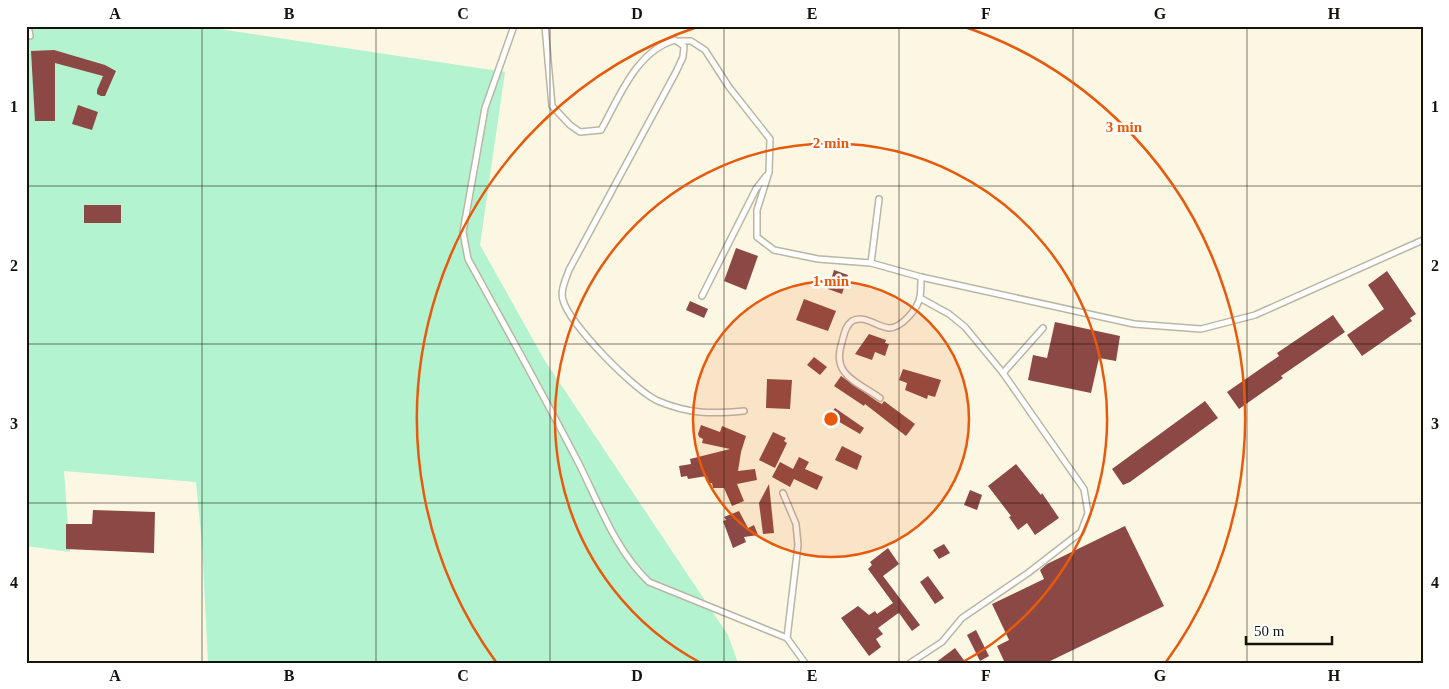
<svg xmlns="http://www.w3.org/2000/svg" width="1449" height="689" font-family="'Times New Roman',serif">
	<rect width="100%" height="100%" fill="#fcf7e3"/>
	<path fill="#b3f3cf" d="M 26,26 L 200,26 L 505,72 L 480,245 L 545,361 L 728,635 L 738,663 L 208,663 L 202,544 L 196,482 L 64,471 L 70,552 L 26,546 Z"/>
	<g fill="#8c4844">
		<path d="M 54,50 L 105,65 L 116,71 L 105,96 L 101,96 L 97,94 L 97,90 L 103,76 L 55,63 L 55,121 L 35,121 L 31,51 Z"/>
		<path d="M 78,105 L 98,112 L 92,130 L 72,124 Z"/>
		<rect x="84" y="205" width="37" height="18"/>
		<path d="M 736,248 L 758,256 L 746,290 L 724,281 Z"/>
		<path d="M 834,270 L 848,275 L 842,294 L 828,289 Z"/>
		<path d="M 1387,271 L 1416,314 L 1410,318 L 1412,321 L 1362,356 L 1347,335 L 1384,309 L 1368,285 Z"/>
		<path d="M 804,299 L 836,311 L 828,331 L 796,320 Z"/>
		<path d="M 690,301 L 708,309 L 704,318 L 686,310 Z"/>
		<path d="M 1333,315 L 1345,332 L 1281,376 L 1283,378 L 1239,409 L 1227,392 L 1279,356 L 1277,353 Z"/>
		<path d="M 1055,322 L 1120,336 L 1116,361 L 1099,358 L 1091,393 L 1028,380 L 1033,355 L 1047,358 Z"/>
		<path d="M 869,334 L 886,340 L 885,343 L 889,344 L 885,356 L 875,352 L 872,360 L 855,354 Z"/>
		<path d="M 814,357 L 827,367 L 820,375 L 807,365 Z"/>
		<path d="M 903,369 L 941,380 L 935,397 L 928,395 L 927,399 L 905,390 L 907,383 L 899,380 Z"/>
		<path d="M 841,376 L 878,402 L 882,404 L 884,401 L 915,424 L 906,436 L 865,404 L 864,406 L 834,386 Z"/>
		<path d="M 767,379 L 792,380 L 790,409 L 766,408 Z"/>
		<path d="M 1205,401 L 1218,418 L 1130,482 L 1123,485 L 1112,469 Z"/>
		<path d="M 835,408 L 864,428 L 860,434 L 829,416 Z"/>
		<path d="M 701,425 L 720,432 L 722,426 L 746,436 L 741,452 L 738,471 L 755,469 L 757,480 L 737,484 L 744,501 L 732,506 L 724,488 L 713,488 L 712,483 L 708,483 L 707,476 L 688,479 L 687,476 L 681,477 L 679,466 L 691,464 L 690,459 L 730,449 L 702,443 L 703,439 L 699,437 L 698,434 Z"/>
		<path d="M 773,432 L 786,438 L 784,441 L 787,443 L 775,468 L 759,460 Z"/>
		<path d="M 842,446 L 862,456 L 857,470 L 835,460 Z"/>
		<path d="M 799,457 L 809,462 L 805,469 L 823,477 L 817,490 L 794,479 L 790,487 L 772,477 L 780,462 L 793,469 Z"/>
		<path d="M 1016,464 L 1041,495 L 1042,493 L 1059,518 L 1035,535 L 1027,523 L 1018,530 L 1009,517 L 1011,516 L 988,486 Z"/>
		<path d="M 769,484 L 774,533 L 763,534 L 759,503 Z"/>
		<path d="M 970,490 L 982,495 L 977,510 L 964,505 Z"/>
		<path d="M 93,510 L 155,512 L 154,553 L 66,549 L 66,524 L 92,524 Z"/>
		<path d="M 739,511 L 748,528 L 754,525 L 758,535 L 744,537 L 746,542 L 733,548 L 723,521 L 726,520 L 724,517 Z"/>
		<path d="M 1125,526 L 1164,606 L 1046,663 L 1005,663 L 997,646 L 1009,640 L 992,604 L 1044,579 L 1040,570 L 1047,564 Z"/>
		<path d="M 944,544 L 950,553 L 939,559 L 933,550 Z"/>
		<path d="M 888,548 L 899,564 L 883,576 L 920,625 L 912,631 L 899,613 L 897,614 L 878,628 L 883,634 L 876,639 L 881,647 L 869,656 L 841,618 L 858,606 L 869,615 L 875,611 L 877,614 L 893,603 L 868,569 L 872,565 L 870,562 Z"/>
		<path d="M 928,576 L 944,598 L 935,604 L 920,582 Z"/>
		<path d="M 976,630 L 989,656 L 980,661 L 967,635 Z"/>
		<path d="M 955,648 L 966,663 L 935,663 Z"/>
	</g>
	<g fill="none" stroke-linecap="round" stroke-linejoin="round">
		<defs>
			<g id="lane">
				<path d="M 28,26 L 30,36"/>
				<path d="M 514,26 L 485,108 L 463,232 L 468,259 C 505,326 543,394 578,462 C 599,503 615,550 649,582 L 787,638 L 805,663"/>
				<path d="M 545,26 L 552,106 L 570,125 L 580,132 L 601,130 C 619,98 636,51 675,40 L 684,46 L 683,57 L 676,72 L 569,270 C 566,279 560,290 563,300 C 569,324 635,391 658,401 C 689,414 711,414 744,411"/>
				<path d="M 679,41 L 691,41 L 705,50 L 729,87 L 770,139 L 769,172 L 757,210 L 757,237 L 774,250 L 818,259 L 871,263 L 921,277 L 1134,324 L 1201,329 L 1255,315 L 1423,240"/>
				<path d="M 871,263 L 879,199"/>
				<path d="M 702,296 L 756,189 L 766,176"/>
				<path d="M 1003,373 L 1043,328"/>
				<path d="M 880,398 C 856,381 831,375 842,342 C 844,335 845,326 852,321 C 864,314 877,327 889,328 C 902,328 918,308 920,297 C 921,290 921,283 921,277"/>
				<path d="M 783,493 L 796,524 L 798,545 L 787,638"/>
				<path d="M 910,663 L 942,642 L 962,618 L 1028,573 L 1081,532 L 1088,513 L 1084,489 L 1003,373 L 965,327 L 949,314 L 920,298"/>
			</g>
		</defs>
		<use href="#lane" stroke="#bbb6a3" stroke-width="8"/>
		<use href="#lane" stroke="#fff" stroke-width="5"/>
	</g>
	<path fill="none" stroke="#15130c" stroke-width="1" stroke-opacity="0.55" d="M 202,26 L 202,663M 376,26 L 376,663M 550,26 L 550,663M 724,26 L 724,663M 899,26 L 899,663M 1073,26 L 1073,663M 1247,26 L 1247,663M 26,186 L 1423,186M 26,344 L 1423,344M 26,503 L 1423,503"/>
	<circle cx="831" cy="419" r="138" fill="#e8590c" fill-opacity=".12"/>
	<g fill="none" stroke="#e8590c" stroke-width="2.5">
		<circle cx="831" cy="419" r="138"/>
		<path d="M701 663A276 276 0 1 1 961 663"/>
		<path d="M496 662A414 414 0 0 1 700 26M962 26A414 414 0 0 1 1166 662"/>
	</g>
	<circle cx="831" cy="419" r="8" fill="#e8590c" stroke="#fff" stroke-width="2.5"/>
	<g font-size="15" text-anchor="middle" font-weight="bold" fill="#e8590c" stroke="#fff" stroke-width="5" stroke-linejoin="round" paint-order="stroke">
		<text x="1124" y="132">3 min</text>
		<text x="831" y="148">2 min</text>
		<text x="831" y="286">1 min</text>
	</g>
	<rect width="1449" height="689" fill="none" stroke="#ffffff" stroke-width="55"/>
	<path d="M1246 636v8h86v-8" fill="none" stroke="#15130c" stroke-width="2.5"/>
	<text x="1254" y="636" font-size="15" fill="#15130c" stroke="#ffffff" stroke-width="4" paint-order="stroke">50 m</text>
	<rect x="28" y="28" width="1394" height="634" fill="none" stroke="#15130c" stroke-width="2"/>
	<g font-size="16" text-anchor="middle" font-weight="bold" fill="#15130c">
		<text x="115" y="19">A</text>
		<text x="289" y="19">B</text>
		<text x="463" y="19">C</text>
		<text x="637" y="19">D</text>
		<text x="812" y="19">E</text>
		<text x="986" y="19">F</text>
		<text x="1160" y="19">G</text>
		<text x="1334" y="19">H</text>
		<text x="14" y="112">1</text>
		<text x="1435" y="112">1</text>
		<text x="14" y="271">2</text>
		<text x="1435" y="271">2</text>
		<text x="14" y="429">3</text>
		<text x="1435" y="429">3</text>
		<text x="14" y="588">4</text>
		<text x="1435" y="588">4</text>
		<text x="115" y="681">A</text>
		<text x="289" y="681">B</text>
		<text x="463" y="681">C</text>
		<text x="637" y="681">D</text>
		<text x="812" y="681">E</text>
		<text x="986" y="681">F</text>
		<text x="1160" y="681">G</text>
		<text x="1334" y="681">H</text>
	</g>
</svg>
